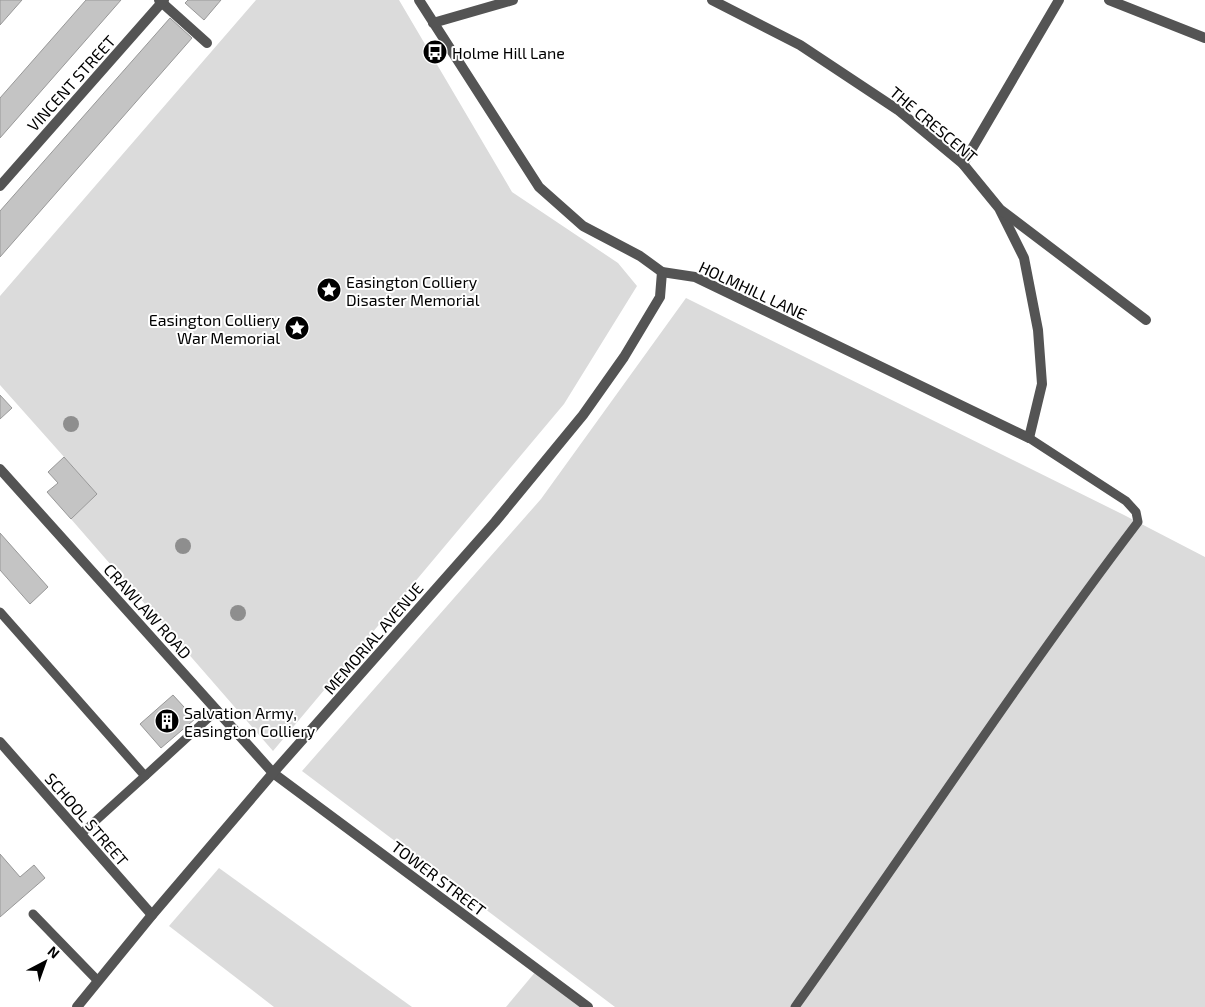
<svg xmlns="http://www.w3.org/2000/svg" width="1205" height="1007" font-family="'Exo 2',sans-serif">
	<rect width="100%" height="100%" fill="#fff"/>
	<g fill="#dbdbdb">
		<path d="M 256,0 L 399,0 L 512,192 L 618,263 L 637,286 L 564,404 L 273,751 L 71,519 L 97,494 L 0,385 L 0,296 Z"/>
		<path d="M 686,298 L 1124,515 L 1205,557 L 1205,1007 L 615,1007 L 302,771 L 541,499 Z"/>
		<path d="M 219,868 L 412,1007 L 274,1007 L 169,926 Z"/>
		<path d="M 537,970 L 588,1007 L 506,1007 Z"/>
	</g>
	<g fill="#c4c4c4" stroke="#989898">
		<path d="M 0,0 L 22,0 L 0,25 Z"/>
		<path d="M 86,0 L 121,0 L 0,138 L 0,98 Z"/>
		<path d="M 188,0 L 221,0 L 204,20 L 185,3 Z"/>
		<path d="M 170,18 L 192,38 L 0,257 L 0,211 Z"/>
		<path d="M 0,395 L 12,408 L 0,419 Z"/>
		<path d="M 64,457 L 97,494 L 71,519 L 47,492 L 58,483 L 48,472 Z"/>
		<path d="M 0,533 L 48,587 L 30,604 L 0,570 Z"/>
		<path d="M 173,695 L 195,719 L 161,748 L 140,724 Z"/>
		<path d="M 0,854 L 20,877 L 34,865 L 45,878 L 0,917 Z"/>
	</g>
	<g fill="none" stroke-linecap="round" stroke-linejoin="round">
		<g stroke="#545454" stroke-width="9">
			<path d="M 0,612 L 145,776 L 217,710"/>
			<path d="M 81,834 L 145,776"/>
			<path d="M 33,914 L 98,981"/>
			<path d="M 795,1007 C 910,846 1018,680 1138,522 L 1136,512 L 1126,501 L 1029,438"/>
		</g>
		<g stroke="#545454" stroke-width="10">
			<path d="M 159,0 L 207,43"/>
			<path d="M 419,0 L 539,187 L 583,226 L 640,256 L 662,272 L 695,277 L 1029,438 L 1042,384 L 1038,330 L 1024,258 L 999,208 L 963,164 L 898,110 L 800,45 L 712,0"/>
			<path d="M 1109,0 L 1205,38"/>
			<path d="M 433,23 L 513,0"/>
			<path d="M 963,164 L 1059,0"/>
			<path d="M 0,186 L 164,0"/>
			<path d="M 1001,210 L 1146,320"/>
			<path d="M 0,469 L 273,773 L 588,1007"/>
			<path d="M 0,742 L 152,915"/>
			<path d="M 77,1007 L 152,915 L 273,773 L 495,522 L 583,415 L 624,357 L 660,297 L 662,272"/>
		</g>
	</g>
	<g fill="#8e8e8e">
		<circle cx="71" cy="424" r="8"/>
		<circle cx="183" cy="546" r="8"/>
		<circle cx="238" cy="613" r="8"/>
	</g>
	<defs>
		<symbol id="bus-disc" viewBox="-11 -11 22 22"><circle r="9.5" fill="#000" stroke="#fff"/><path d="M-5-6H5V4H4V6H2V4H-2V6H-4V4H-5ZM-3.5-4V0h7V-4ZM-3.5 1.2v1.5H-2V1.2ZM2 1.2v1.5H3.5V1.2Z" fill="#fff"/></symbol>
		<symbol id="sight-disc" viewBox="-11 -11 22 22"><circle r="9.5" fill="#000" stroke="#fff"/><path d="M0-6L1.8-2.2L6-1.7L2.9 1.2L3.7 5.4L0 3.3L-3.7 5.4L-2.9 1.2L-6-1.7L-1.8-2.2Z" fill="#fff"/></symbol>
		<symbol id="building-disc" viewBox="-11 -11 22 22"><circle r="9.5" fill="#000" stroke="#fff"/><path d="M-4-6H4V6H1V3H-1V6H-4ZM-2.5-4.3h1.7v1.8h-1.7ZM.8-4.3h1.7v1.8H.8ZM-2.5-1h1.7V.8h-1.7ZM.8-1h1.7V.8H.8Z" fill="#fff"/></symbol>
	</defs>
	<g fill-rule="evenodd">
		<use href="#bus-disc" x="421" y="38" width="28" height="28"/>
		<use href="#sight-disc" x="315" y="276" width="28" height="28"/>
		<use href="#sight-disc" x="283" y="314" width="28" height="28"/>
		<use href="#building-disc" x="153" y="707" width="28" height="28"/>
	</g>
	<g text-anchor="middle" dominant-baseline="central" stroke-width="4" stroke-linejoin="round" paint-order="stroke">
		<g font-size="16" fill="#000" stroke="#fff" text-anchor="start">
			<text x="452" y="52">Holme Hill Lane</text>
			<text x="346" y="281">Easington Colliery<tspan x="346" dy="18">Disaster Memorial</tspan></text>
			<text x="280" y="319" text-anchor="end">Easington Colliery<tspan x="280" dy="18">War Memorial</tspan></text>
			<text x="184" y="712">Salvation Army,<tspan x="184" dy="18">Easington Colliery</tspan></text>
		</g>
		<g font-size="16" fill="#000" stroke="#fff">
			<text transform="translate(71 83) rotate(-48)">VINCENT STREET</text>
			<text transform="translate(934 124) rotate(40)">THE CRESCENT</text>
			<text transform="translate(753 290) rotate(25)">HOLMHILL LANE</text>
			<text transform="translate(148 611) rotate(48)">CRAWLAW ROAD</text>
			<text transform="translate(373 638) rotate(-49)">MEMORIAL AVENUE</text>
			<text transform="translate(87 819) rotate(49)">SCHOOL STREET</text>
			<text transform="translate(439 878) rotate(37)">TOWER STREET</text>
		</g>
	</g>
	<g transform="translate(45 962) rotate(41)" stroke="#ffffff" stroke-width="4" paint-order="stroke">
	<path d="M0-4L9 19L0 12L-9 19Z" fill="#000000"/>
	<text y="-8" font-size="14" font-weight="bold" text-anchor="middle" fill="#000000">N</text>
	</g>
</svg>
